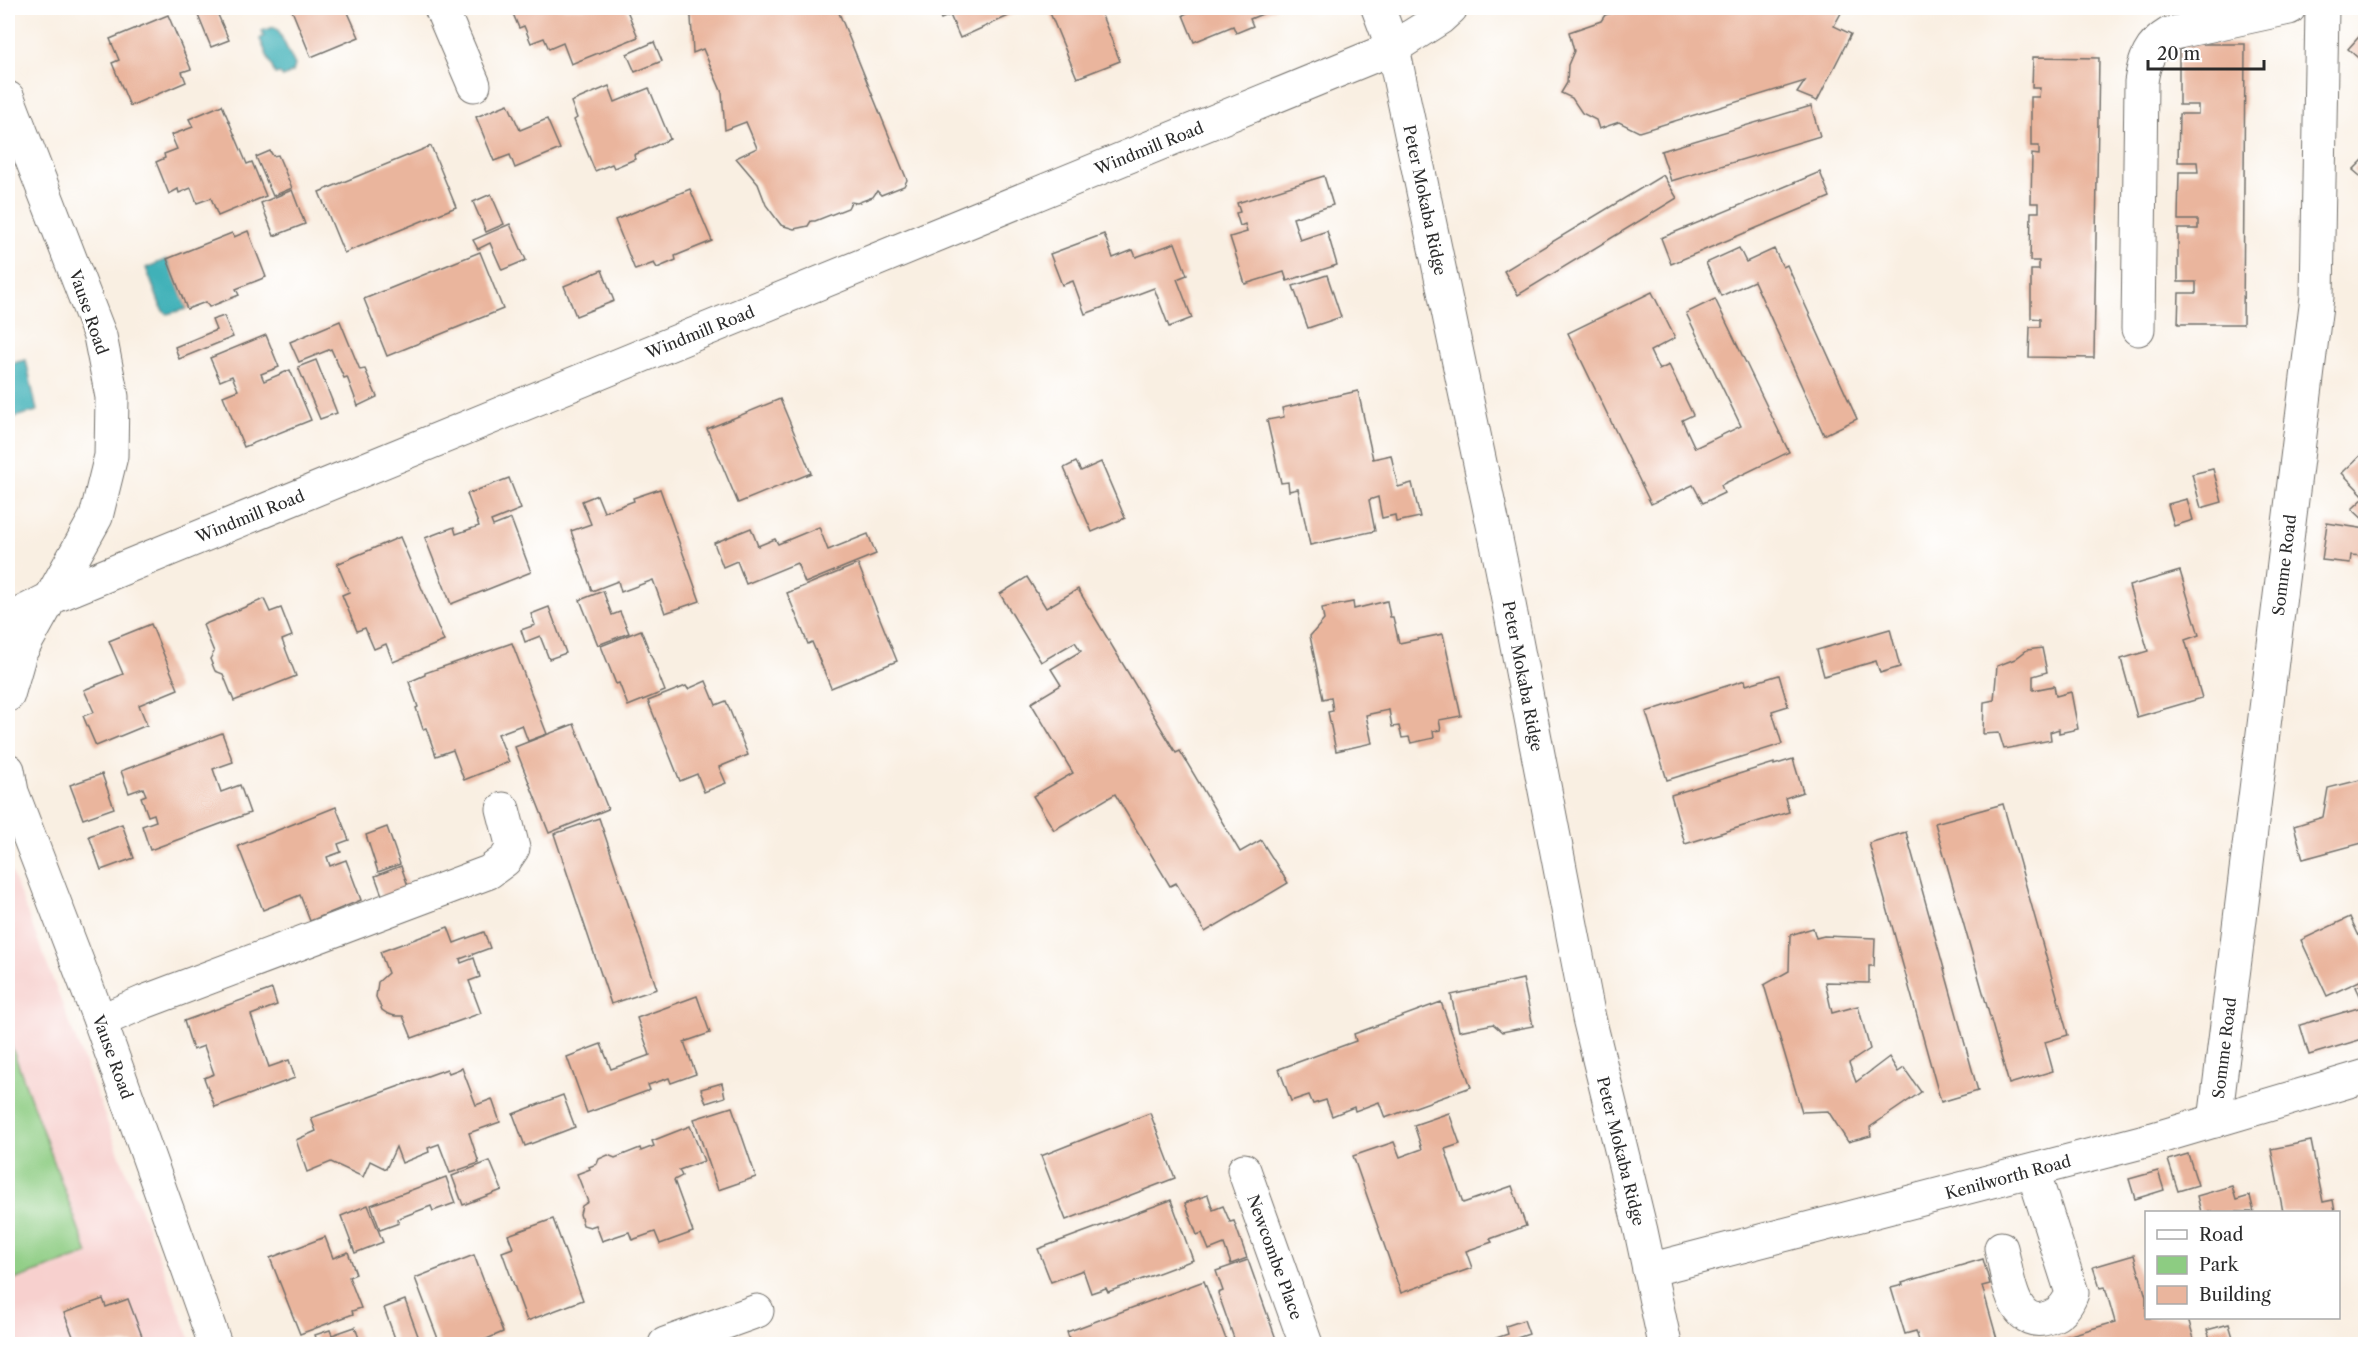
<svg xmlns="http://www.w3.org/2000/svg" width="2373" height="1352" font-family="'Libre Caslon Text',serif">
	<rect width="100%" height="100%" fill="#fff"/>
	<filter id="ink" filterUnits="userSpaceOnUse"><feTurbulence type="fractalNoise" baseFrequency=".0167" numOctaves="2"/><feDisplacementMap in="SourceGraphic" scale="12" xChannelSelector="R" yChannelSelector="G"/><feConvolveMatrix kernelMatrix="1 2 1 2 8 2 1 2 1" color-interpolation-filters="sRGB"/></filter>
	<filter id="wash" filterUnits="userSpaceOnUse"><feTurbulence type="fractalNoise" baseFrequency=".008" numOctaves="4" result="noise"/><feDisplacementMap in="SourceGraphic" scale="24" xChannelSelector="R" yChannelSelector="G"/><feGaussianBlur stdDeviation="1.35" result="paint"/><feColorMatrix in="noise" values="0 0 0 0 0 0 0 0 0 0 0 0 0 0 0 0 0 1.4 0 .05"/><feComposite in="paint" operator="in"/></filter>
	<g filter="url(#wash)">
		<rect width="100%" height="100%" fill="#f9efe2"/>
		<path fill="#f7d0ce" d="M 8,859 L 9,865 L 192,1344 L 8,1344 Z"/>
		<path fill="#8dcc82" stroke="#5c7c56" stroke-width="1.5" d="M 8,1037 L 88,1254 L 8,1282 Z"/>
		<g fill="#41b1b8" stroke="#366e72" stroke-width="1.5">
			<path d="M 274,27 L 278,30 L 295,65 L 293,72 L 283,77 L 279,73 L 275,74 L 260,39 L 264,36 L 262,31 Z"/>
			<path d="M 167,259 L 187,309 L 167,314 L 162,310 L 146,268 Z"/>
			<path d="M 26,360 L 37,411 L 14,417 L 8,392 L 8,364 Z"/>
		</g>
		<g id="blocks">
			<g fill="#eab59d">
				<path d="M 195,8 L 215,8 L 229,40 L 211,47 Z"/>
				<path d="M 291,8 L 346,8 L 359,37 L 311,57 Z"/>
				<path d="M 514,8 L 626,8 L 638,37 L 571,64 L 563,43 L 549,49 L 544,38 L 531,43 L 524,26 L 519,28 L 511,9 Z"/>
				<path d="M 686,8 L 837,8 L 907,180 L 904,186 L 881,195 L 877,191 L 873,197 L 857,203 L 851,202 L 848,208 L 815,221 L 811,221 L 808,226 L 794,229 L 781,225 L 766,205 L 758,184 L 736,158 L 757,148 L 746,122 L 725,130 L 722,93 L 703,49 L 693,53 L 691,17 Z"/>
				<path d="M 936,8 L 1013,8 L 1015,13 L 960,38 L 950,15 L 941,19 Z"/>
				<path d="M 1048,8 L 1099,8 L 1120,61 L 1077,78 Z"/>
				<path d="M 1195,8 L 1277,8 L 1250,19 L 1253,26 L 1236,33 L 1233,26 L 1194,42 L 1183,15 L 1195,9 Z"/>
				<path d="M 1629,8 L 1839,8 L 1841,13 L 1834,26 L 1851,34 L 1817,101 L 1797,93 L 1805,81 L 1639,132 L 1619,122 L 1599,129 L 1596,120 L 1582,113 L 1572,98 L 1561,93 L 1567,83 L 1568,65 L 1574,51 L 1569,32 L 1601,21 L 1605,15 Z"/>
				<path d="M 168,15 L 191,69 L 182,72 L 186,82 L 130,106 L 112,63 L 119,60 L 110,39 Z"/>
				<path d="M 2366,29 L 2366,62 L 2364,63 L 2348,49 Z"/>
				<path d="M 654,42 L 662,61 L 635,72 L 627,54 Z"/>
				<path d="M 2183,44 L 2245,44 L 2243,324 L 2178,324 L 2179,293 L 2196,293 L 2196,282 L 2178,282 L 2178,229 L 2198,229 L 2198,220 L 2178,220 L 2179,172 L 2198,172 L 2197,162 L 2178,162 L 2179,114 L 2198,114 L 2198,105 L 2179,105 L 2179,50 L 2182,50 Z"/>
				<path d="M 2033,57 L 2099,58 L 2094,358 L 2029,357 L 2030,327 L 2040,327 L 2040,319 L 2031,318 L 2031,270 L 2039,270 L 2039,261 L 2030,261 L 2031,212 L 2039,212 L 2039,203 L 2031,203 L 2032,154 L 2039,155 L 2039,146 L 2031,146 L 2031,97 L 2039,97 L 2040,88 L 2032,88 Z"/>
				<path d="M 609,86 L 615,102 L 649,88 L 670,139 L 634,155 L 635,159 L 614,168 L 612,164 L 595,171 L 574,120 L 577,118 L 571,102 Z"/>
				<path d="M 508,104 L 520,130 L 547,119 L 560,149 L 515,168 L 510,155 L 494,161 L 476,117 Z"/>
				<path d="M 222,105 L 247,164 L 252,162 L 266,196 L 218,216 L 211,198 L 197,203 L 191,188 L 179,193 L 178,189 L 169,194 L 156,162 L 165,158 L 164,154 L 177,149 L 171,135 L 193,127 L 189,119 Z"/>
				<path d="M 1811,106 L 1820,136 L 1671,181 L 1661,151 Z"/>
				<path d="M 431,146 L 456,207 L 344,253 L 319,192 Z"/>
				<path d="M 270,151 L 273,156 L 278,155 L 292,188 L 273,196 L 256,157 Z"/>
				<path d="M 2366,157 L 2366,181 L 2353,170 Z"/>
				<path d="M 1820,172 L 1830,197 L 1671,264 L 1661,238 Z"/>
				<path d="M 1663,175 L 1677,198 L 1518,295 L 1504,271 Z"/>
				<path d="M 1324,176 L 1333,205 L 1293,218 L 1300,240 L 1327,231 L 1337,265 L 1287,281 L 1284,272 L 1245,284 L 1230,237 L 1247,232 L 1245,224 L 1240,226 L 1236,213 L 1240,212 L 1237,203 Z"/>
				<path d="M 690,189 L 712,241 L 675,256 L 676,260 L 657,268 L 654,263 L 635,270 L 615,220 Z"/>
				<path d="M 292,190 L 305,224 L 274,236 L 261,203 Z"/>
				<path d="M 491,194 L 504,224 L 486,232 L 473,202 Z"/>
				<path d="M 510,224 L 526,260 L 502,270 L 490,243 L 478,249 L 473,240 Z"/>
				<path d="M 248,231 L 266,277 L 236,289 L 239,295 L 209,307 L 206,302 L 187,309 L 167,259 L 232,233 L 234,237 Z"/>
				<path d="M 1104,234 L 1113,258 L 1133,250 L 1136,257 L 1175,243 L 1187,275 L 1177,279 L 1192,318 L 1169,327 L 1154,288 L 1085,314 L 1073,281 L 1062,285 L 1050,254 Z"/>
				<path d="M 1739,248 L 1746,262 L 1774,249 L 1783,267 L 1787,265 L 1857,419 L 1824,435 L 1754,281 L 1721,296 L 1706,263 Z"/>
				<path d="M 480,252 L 503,309 L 387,356 L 364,299 Z"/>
				<path d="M 602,270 L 614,301 L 576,316 L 564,286 Z"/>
				<path d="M 1327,275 L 1341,317 L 1308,328 L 1293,286 Z"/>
				<path d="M 1652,292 L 1675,338 L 1650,351 L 1659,370 L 1669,365 L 1693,415 L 1682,420 L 1695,448 L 1741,426 L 1686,313 L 1715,299 L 1789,452 L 1721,485 L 1724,493 L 1703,503 L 1693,485 L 1651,504 L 1568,333 Z"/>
				<path d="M 224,316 L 233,337 L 179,359 L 175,347 L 216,330 L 212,320 Z"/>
				<path d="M 340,321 L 360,370 L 365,369 L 377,397 L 358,406 L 347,377 L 344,378 L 331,349 L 299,362 L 290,342 Z"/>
				<path d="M 266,335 L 279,367 L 261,374 L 264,381 L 290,370 L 311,420 L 244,447 L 223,396 L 238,390 L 232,376 L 220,381 L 210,358 Z"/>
				<path d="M 316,360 L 337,413 L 320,419 L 298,367 Z"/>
				<path d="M 1358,391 L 1373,459 L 1391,455 L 1398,487 L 1412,483 L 1420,517 L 1396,522 L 1395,515 L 1382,518 L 1378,497 L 1369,500 L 1375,531 L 1310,545 L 1298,489 L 1289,491 L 1288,482 L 1281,483 L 1267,420 L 1284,417 L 1282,408 Z"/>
				<path d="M 780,399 L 811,473 L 738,503 L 707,429 Z"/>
				<path d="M 2366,450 L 2366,522 L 2352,509 L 2365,497 L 2342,473 Z"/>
				<path d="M 1076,462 L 1081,471 L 1101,462 L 1125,518 L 1092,532 L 1064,468 Z"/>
				<path d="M 2213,469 L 2222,502 L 2201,508 L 2192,474 Z"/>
				<path d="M 509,478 L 521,509 L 491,521 L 493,526 L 511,519 L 531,572 L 451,604 L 425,538 L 454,527 L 456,534 L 479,526 L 467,494 Z"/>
				<path d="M 660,489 L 700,601 L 665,613 L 653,580 L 621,592 L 618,581 L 592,591 L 571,531 L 591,524 L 582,501 L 597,495 L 604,512 L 634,501 L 633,498 Z"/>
				<path d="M 2187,499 L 2193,520 L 2174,526 L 2168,504 Z"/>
				<path d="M 2327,523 L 2366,529 L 2362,556 L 2351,555 L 2350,563 L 2322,560 Z"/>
				<path d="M 819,527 L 828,550 L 868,534 L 876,554 L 805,583 L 797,563 L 746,584 L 737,561 L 723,567 L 714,543 L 751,528 L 758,546 L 775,539 L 778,544 Z"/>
				<path d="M 400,537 L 444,641 L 393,662 L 386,644 L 374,649 L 365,628 L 357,631 L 342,595 L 349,592 L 337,564 Z"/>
				<path d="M 858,564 L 897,661 L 831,688 L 812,642 L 808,644 L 787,593 Z"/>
				<path d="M 2180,571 L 2199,635 L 2185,640 L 2202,698 L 2137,717 L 2121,659 L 2148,651 L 2129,586 Z"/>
				<path d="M 1027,577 L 1046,608 L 1078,589 L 1176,753 L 1180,751 L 1240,852 L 1261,840 L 1288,883 L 1205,932 L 1176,883 L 1170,886 L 1115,794 L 1054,830 L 1033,796 L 1073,773 L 1031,703 L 1061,685 L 1051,669 L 1081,651 L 1075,642 L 1041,662 L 1000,594 Z"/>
				<path d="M 603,591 L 612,615 L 620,612 L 629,633 L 598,645 L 580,600 Z"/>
				<path d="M 264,599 L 270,612 L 281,608 L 292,636 L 282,640 L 296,676 L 234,701 L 223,674 L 215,671 L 210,659 L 214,652 L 203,625 Z"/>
				<path d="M 1387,601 L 1390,617 L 1393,617 L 1399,643 L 1443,634 L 1461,716 L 1439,720 L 1441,730 L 1433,731 L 1434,738 L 1411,743 L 1409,737 L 1402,738 L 1399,726 L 1392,727 L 1389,710 L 1370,714 L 1366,715 L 1372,743 L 1336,751 L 1328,712 L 1333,711 L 1331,697 L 1323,699 L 1310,636 L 1324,620 L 1322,608 L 1353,602 L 1354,609 Z"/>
				<path d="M 549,607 L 566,653 L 549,659 L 540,636 L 525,642 L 521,630 L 535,625 L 531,614 Z"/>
				<path d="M 151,624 L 178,689 L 139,705 L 147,725 L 96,746 L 83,716 L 94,712 L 84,690 L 123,674 L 109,641 Z"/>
				<path d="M 1890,629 L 1900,667 L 1880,673 L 1876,661 L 1824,676 L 1817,650 Z"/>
				<path d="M 641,630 L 665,691 L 628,706 L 619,683 L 616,684 L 601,646 Z"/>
				<path d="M 512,643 L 547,734 L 528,741 L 522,725 L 498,734 L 509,762 L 464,780 L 453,750 L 436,756 L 426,728 L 423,729 L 416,708 L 418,707 L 409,682 L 425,675 L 425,673 Z"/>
				<path d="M 2042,648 L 2047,672 L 2033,676 L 2033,690 L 2054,686 L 2056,696 L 2071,692 L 2078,729 L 2059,733 L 2059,729 L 2050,732 L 2051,740 L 2004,749 L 1999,733 L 1983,734 L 1984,702 L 1994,700 L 1997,666 L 2015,659 L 2027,650 Z"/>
				<path d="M 1779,675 L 1788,706 L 1772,711 L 1782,744 L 1667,780 L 1646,712 L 1745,680 L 1746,685 Z"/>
				<path d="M 706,681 L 716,705 L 726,701 L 748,755 L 719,767 L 726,783 L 704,792 L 697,774 L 680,781 L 648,701 L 686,686 L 688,689 Z"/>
				<path d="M 574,724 L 608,809 L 549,833 L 515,747 Z"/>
				<path d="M 222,733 L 233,762 L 213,769 L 221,792 L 240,785 L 250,813 L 150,850 L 142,826 L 156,821 L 154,814 L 148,816 L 141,797 L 146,795 L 143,788 L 129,793 L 121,771 Z"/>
				<path d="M 1793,759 L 1803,792 L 1785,798 L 1789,812 L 1685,844 L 1671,795 L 1774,763 L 1774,765 Z"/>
				<path d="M 102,774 L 114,808 L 83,819 L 70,785 Z"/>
				<path d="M 2360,780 L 2366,798 L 2366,842 L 2303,859 L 2294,826 L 2323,817 L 2328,788 Z"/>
				<path d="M 2003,804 L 2068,1035 L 2045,1042 L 2053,1071 L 2009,1084 L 1935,823 Z"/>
				<path d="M 336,807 L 349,840 L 338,844 L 341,852 L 327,857 L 330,866 L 346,860 L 361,900 L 310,921 L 300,895 L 263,910 L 238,846 Z"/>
				<path d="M 599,818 L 657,989 L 611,1004 L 554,834 Z"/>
				<path d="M 122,824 L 134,858 L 101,870 L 89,836 Z"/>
				<path d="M 387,827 L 400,864 L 378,872 L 366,835 Z"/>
				<path d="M 1906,832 L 1978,1091 L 1941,1102 L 1869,843 Z"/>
				<path d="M 401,866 L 409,889 L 383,898 L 375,876 Z"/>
				<path d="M 2350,917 L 2366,951 L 2366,978 L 2327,996 L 2301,940 Z"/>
				<path d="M 448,927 L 454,943 L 484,932 L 490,948 L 460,959 L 461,963 L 474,958 L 480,977 L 469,981 L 481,1013 L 412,1038 L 403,1016 L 395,1016 L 388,1014 L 382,1010 L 376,997 L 378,982 L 388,973 L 380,952 Z"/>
				<path d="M 1813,928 L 1816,938 L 1824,936 L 1875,938 L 1874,966 L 1869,966 L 1869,983 L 1825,982 L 1832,1013 L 1858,1006 L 1870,1049 L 1849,1063 L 1856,1082 L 1889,1057 L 1898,1072 L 1904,1068 L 1921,1092 L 1870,1127 L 1871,1136 L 1848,1142 L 1828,1111 L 1802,1112 L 1764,985 L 1789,971 L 1790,935 Z"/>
				<path d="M 1523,979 L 1533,1026 L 1502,1032 L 1493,1024 L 1459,1031 L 1451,995 Z"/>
				<path d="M 2366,983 L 2366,1038 L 2309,1055 L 2300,1025 L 2365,1006 L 2356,987 Z"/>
				<path d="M 272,989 L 277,1005 L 251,1015 L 269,1067 L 289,1060 L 295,1078 L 215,1107 L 204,1078 L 214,1074 L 204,1046 L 193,1050 L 184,1021 Z"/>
				<path d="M 697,996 L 710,1033 L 684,1042 L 696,1074 L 671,1083 L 669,1078 L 648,1085 L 650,1090 L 587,1113 L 567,1057 L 601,1044 L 611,1069 L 650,1055 L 637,1018 Z"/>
				<path d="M 1441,1002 L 1471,1087 L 1385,1118 L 1379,1102 L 1355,1111 L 1354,1107 L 1332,1116 L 1326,1100 L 1313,1104 L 1309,1095 L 1291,1101 L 1279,1069 L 1356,1041 L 1354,1034 Z"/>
				<path d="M 462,1068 L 476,1105 L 492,1099 L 500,1122 L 469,1133 L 479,1163 L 450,1173 L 439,1144 L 428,1148 L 429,1152 L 402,1163 L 396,1147 L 386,1169 L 370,1161 L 363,1177 L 331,1162 L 307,1172 L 296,1140 L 316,1131 L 311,1118 L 447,1069 L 449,1073 Z"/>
				<path d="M 722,1083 L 725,1097 L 706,1103 L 701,1089 Z"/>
				<path d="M 563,1095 L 575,1127 L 525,1146 L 513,1114 Z"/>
				<path d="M 732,1107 L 756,1177 L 718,1190 L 694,1119 Z"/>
				<path d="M 1150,1113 L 1175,1178 L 1066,1220 L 1041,1156 Z"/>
				<path d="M 1449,1113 L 1460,1144 L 1445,1149 L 1463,1203 L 1512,1186 L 1526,1226 L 1490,1239 L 1492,1242 L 1466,1251 L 1472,1268 L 1401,1293 L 1353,1156 L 1394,1142 L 1400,1157 L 1422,1149 L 1414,1125 Z"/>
				<path d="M 690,1126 L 704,1161 L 679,1170 L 682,1176 L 674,1180 L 693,1232 L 660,1244 L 655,1232 L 632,1240 L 629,1232 L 602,1241 L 596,1225 L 590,1227 L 583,1225 L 580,1214 L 582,1206 L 588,1202 L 577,1174 L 590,1169 L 589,1167 L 597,1164 L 599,1159 L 608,1155 L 615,1158 L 640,1148 L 641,1151 L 654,1146 L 652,1141 Z"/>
				<path d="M 2311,1141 L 2323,1202 L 2333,1200 L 2335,1212 L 2283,1212 L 2271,1149 Z"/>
				<path d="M 2188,1154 L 2198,1185 L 2178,1191 L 2168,1160 Z"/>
				<path d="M 490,1161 L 502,1190 L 463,1205 L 452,1176 Z"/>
				<path d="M 2158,1171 L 2164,1190 L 2135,1199 L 2129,1179 Z"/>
				<path d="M 446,1177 L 455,1203 L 433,1211 L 431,1206 L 397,1219 L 399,1223 L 380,1230 L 371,1205 Z"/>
				<path d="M 2232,1186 L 2236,1200 L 2250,1196 L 2254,1212 L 2201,1212 L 2197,1196 Z"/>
				<path d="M 1208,1195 L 1213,1210 L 1223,1206 L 1230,1222 L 1234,1221 L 1247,1258 L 1231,1264 L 1224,1244 L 1209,1250 L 1202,1233 L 1197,1235 L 1185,1203 Z"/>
				<path d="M 1171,1200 L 1193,1260 L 1108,1292 L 1106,1288 L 1091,1293 L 1083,1270 L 1051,1282 L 1038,1249 Z"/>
				<path d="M 368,1205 L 383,1242 L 355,1253 L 341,1216 Z"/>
				<path d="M 553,1219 L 583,1300 L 527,1321 L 502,1252 L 513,1248 L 508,1235 Z"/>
				<path d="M 325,1237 L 333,1258 L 348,1252 L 356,1274 L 349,1277 L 361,1308 L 352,1311 L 353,1314 L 300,1334 L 270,1258 Z"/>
				<path d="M 474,1255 L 503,1332 L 475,1344 L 440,1344 L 415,1278 Z"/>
				<path d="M 2134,1255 L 2146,1297 L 2146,1318 L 2188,1318 L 2194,1339 L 2175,1344 L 2040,1344 L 2115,1322 L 2105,1287 L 2100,1288 L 2093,1267 Z"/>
				<path d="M 1983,1259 L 1990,1284 L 1982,1286 L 1997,1339 L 1980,1344 L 1920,1344 L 1916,1331 L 1905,1334 L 1891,1288 L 1903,1285 L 1902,1283 Z"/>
				<path d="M 1248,1260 L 1276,1339 L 1261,1344 L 1236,1344 L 1218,1293 L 1223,1291 L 1216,1271 Z"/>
				<path d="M 1204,1281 L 1227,1342 L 1220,1344 L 1071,1344 L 1067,1332 Z"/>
				<path d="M 103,1299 L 106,1307 L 128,1299 L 145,1344 L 76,1344 L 64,1313 Z"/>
				<path d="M 405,1300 L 421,1344 L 397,1344 L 384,1308 Z"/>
				<path d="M 1524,1320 L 1529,1334 L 1517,1338 L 1519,1344 L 1479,1344 L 1508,1334 L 1506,1326 Z"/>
				<path d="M 2229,1324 L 2235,1344 L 2212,1344 L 2207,1330 Z"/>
				<path d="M 355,1327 L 361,1344 L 308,1344 L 317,1341 L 315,1335 L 330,1330 L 332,1335 Z"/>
			</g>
		</g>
	</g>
	<g filter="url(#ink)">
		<use href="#blocks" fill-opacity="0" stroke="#73706b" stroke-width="1.5"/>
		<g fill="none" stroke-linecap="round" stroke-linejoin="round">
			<defs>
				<g id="minor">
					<path d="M 441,8 L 474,85"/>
					<path d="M 1378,8 L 1393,48 L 1502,568 L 1589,1018 L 1641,1231 L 1665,1344"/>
					<path d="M 8,98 L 100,336 L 112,397 L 111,456 L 96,517 L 20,653 L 8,695"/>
					<path d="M 2138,329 L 2141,82 C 2144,61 2150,45 2169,34 L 2289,8"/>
					<path d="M 8,620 L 53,597 L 1393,48 L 1440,18 L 1451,8"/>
					<path d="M 8,770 L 12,792 L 100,1021 L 215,1344"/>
					<path d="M 100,1021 L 144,1002 L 489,872 L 505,860 L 513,848 L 503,809"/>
					<path d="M 2215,1121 L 2317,297 L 2322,8"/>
					<path d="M 1244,1170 L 1306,1344"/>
					<path d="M 2001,1248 C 2008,1274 2011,1332 2050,1317 C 2062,1313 2068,1304 2072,1293 L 2033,1171"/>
					<path d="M 1649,1270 L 2153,1139 L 2366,1076"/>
					<path d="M 665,1344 L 757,1311"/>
				</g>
			</defs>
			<use href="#minor" stroke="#73706b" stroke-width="35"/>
			<use href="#minor" stroke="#fff" stroke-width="33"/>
		</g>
	</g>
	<g text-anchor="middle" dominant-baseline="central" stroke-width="6" stroke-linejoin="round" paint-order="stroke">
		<g font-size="16" fill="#2b2b2b" stroke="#fff">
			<text transform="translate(1149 148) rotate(-22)">Windmill Road</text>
			<text transform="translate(1425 200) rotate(78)">Peter Mokaba Ridge</text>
			<text transform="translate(89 312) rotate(71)">Vause Road</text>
			<text transform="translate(700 332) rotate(-22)">Windmill Road</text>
			<text transform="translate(250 516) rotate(-22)">Windmill Road</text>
			<text transform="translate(2284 565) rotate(-83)">Somme Road</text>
			<text transform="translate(1523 676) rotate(79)">Peter Mokaba Ridge</text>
			<text transform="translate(2224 1048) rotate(-83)">Somme Road</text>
			<text transform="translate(113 1057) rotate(70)">Vause Road</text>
			<text transform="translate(1621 1151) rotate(76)">Peter Mokaba Ridge</text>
			<text transform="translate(2008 1177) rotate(-15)">Kenilworth Road</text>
			<text transform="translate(1275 1257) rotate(70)">Newcombe Place</text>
		</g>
	</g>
	<rect width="2373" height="1352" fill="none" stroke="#fff" stroke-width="30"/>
	<rect x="2145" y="1211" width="195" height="108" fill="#ffffff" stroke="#aaaaaa" stroke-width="1.5"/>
	<rect x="2157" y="1230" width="30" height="9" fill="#ffffff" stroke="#aaaaaa" stroke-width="1.5"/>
	<text x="2199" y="1241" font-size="18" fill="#2b2b2b">Road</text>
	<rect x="2157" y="1256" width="30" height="18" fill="#8dcc82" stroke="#aaaaaa" stroke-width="1.5"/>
	<text x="2199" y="1271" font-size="18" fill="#2b2b2b">Park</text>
	<rect x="2157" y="1286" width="30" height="18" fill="#eab59d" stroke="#aaaaaa" stroke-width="1.5"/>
	<text x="2199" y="1301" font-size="18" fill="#2b2b2b">Building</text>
	<path d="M2148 60v9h116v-9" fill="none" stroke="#2b2b2b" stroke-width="3"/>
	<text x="2157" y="60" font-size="18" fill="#2b2b2b" stroke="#ffffff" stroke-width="4.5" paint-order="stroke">20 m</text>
</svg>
